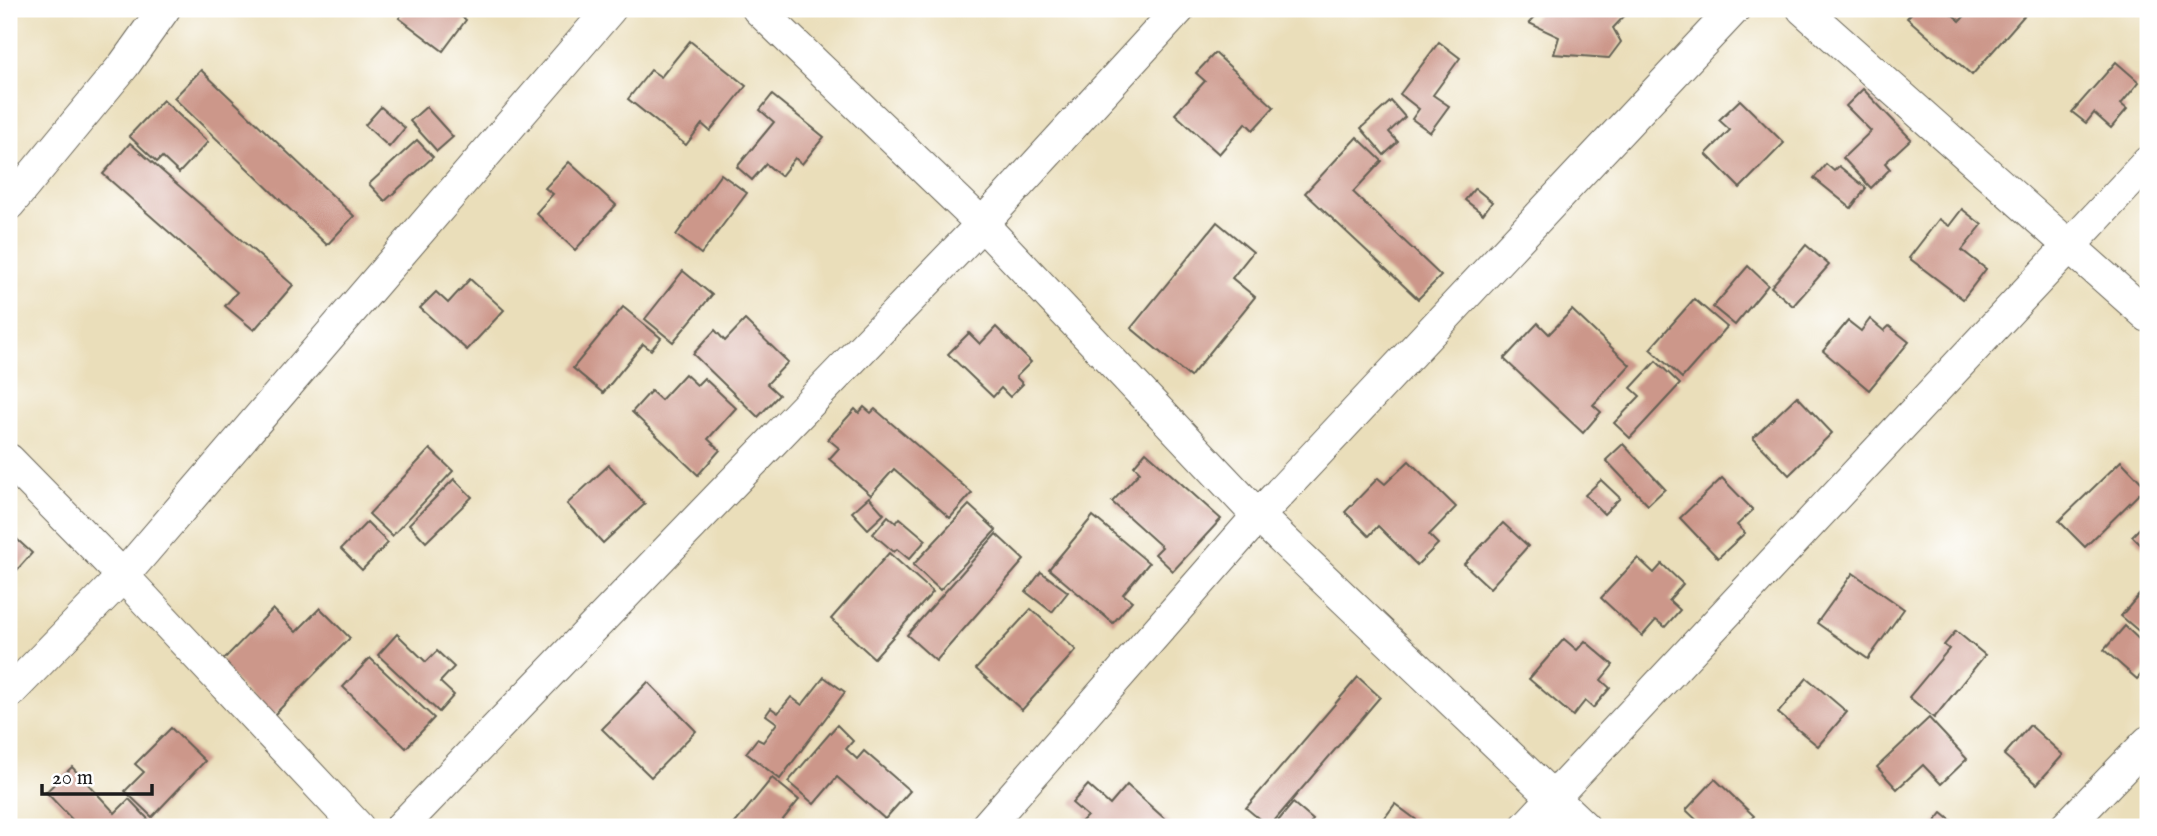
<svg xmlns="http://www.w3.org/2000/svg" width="2157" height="836" font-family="'IM FELL English',serif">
	<rect width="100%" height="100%" fill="#fff"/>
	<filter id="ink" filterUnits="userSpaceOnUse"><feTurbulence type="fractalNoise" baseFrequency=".0143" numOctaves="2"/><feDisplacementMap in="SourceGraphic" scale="14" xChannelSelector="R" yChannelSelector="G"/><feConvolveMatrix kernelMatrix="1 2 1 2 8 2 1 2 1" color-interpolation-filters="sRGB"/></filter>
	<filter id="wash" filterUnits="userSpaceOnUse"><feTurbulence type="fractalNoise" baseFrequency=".00686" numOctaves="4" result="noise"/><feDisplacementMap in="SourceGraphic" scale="28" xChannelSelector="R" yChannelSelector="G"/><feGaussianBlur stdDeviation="1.57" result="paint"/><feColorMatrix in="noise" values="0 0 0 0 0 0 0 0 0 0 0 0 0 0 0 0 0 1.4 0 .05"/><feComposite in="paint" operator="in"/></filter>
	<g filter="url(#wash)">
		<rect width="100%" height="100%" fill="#eadeba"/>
		<g id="blocks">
			<g fill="#cc978a">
				<path d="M 406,9 L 451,9 L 466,20 L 443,51 L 399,18 Z"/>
				<path d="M 1542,9 L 1631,9 L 1613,28 L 1621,42 L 1609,58 L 1554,54 L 1559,37 L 1529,23 Z"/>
				<path d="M 1915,9 L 1946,9 L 1960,21 L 1971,9 L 2030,9 L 1972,75 L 1907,18 Z"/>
				<path d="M 690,41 L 746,86 L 710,131 L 702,124 L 686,145 L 628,99 L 651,70 L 661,77 Z"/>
				<path d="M 1439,42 L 1460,58 L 1433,95 L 1449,106 L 1430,132 L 1412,119 L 1419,109 L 1400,94 Z"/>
				<path d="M 1215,53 L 1274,107 L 1253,130 L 1246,123 L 1219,154 L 1175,114 L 1205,81 L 1196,73 Z"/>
				<path d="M 2116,62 L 2139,82 L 2121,104 L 2127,109 L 2111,128 L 2094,113 L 2086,123 L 2072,112 Z"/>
				<path d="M 201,70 L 354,216 L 327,245 L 174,98 Z"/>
				<path d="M 1863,89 L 1911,139 L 1885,163 L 1890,169 L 1871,188 L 1843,158 L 1871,131 L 1846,106 Z"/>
				<path d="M 772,95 L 824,137 L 802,164 L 795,158 L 781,176 L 766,164 L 752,180 L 737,167 L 774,122 L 760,110 Z"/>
				<path d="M 163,100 L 208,142 L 179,173 L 162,157 L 157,162 L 129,136 Z"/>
				<path d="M 1740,100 L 1784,143 L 1740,188 L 1706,154 L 1730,130 L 1719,120 Z"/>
				<path d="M 1391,101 L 1405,117 L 1389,132 L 1398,142 L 1384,155 L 1361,128 Z"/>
				<path d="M 381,107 L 405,128 L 389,147 L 365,125 Z"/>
				<path d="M 426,107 L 453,137 L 437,151 L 410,121 Z"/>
				<path d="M 1357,137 L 1382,161 L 1353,192 L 1441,276 L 1418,299 L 1305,193 Z"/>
				<path d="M 417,140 L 433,157 L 385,201 L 369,184 Z"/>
				<path d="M 130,143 L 293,285 L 254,330 L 225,306 L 237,292 L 103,174 Z"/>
				<path d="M 569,162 L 616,205 L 575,250 L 536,213 L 553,194 L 545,188 Z"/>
				<path d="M 1826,164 L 1834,171 L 1839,166 L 1866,188 L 1851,208 L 1814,178 Z"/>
				<path d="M 721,174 L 747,193 L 701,254 L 676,235 Z"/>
				<path d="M 1475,188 L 1492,202 L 1483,214 L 1465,200 Z"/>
				<path d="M 1962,209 L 1982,225 L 1962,250 L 1986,269 L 1963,299 L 1909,258 L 1939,219 L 1949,226 Z"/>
				<path d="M 1217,222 L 1253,252 L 1232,278 L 1255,297 L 1190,377 L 1131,328 Z"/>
				<path d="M 1806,245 L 1829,265 L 1793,306 L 1771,287 Z"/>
				<path d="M 1748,266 L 1768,285 L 1735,325 L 1713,307 Z"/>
				<path d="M 683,271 L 712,295 L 673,342 L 645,319 Z"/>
				<path d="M 470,279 L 504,310 L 467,350 L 420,308 L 436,292 L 448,303 Z"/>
				<path d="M 1694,299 L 1727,327 L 1682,378 L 1650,349 Z"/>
				<path d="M 623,307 L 661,338 L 651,350 L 643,344 L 603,393 L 573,368 Z"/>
				<path d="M 1572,310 L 1630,365 L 1593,405 L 1601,412 L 1583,433 L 1504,359 L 1538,323 L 1549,334 Z"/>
				<path d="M 1870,319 L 1884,331 L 1889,326 L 1909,342 L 1869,390 L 1823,351 L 1848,321 L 1861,331 Z"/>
				<path d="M 745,320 L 788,362 L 767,384 L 779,395 L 758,417 L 693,354 L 715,330 L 725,341 Z"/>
				<path d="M 996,327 L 1031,362 L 1016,377 L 1023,384 L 1010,397 L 1001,388 L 993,397 L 948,354 L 969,333 L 980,344 Z"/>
				<path d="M 1656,361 L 1680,384 L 1630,438 L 1614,423 L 1640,396 L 1631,388 Z"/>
				<path d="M 685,374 L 697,385 L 704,378 L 736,408 L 708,439 L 720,450 L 698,475 L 632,412 L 651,391 L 661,400 Z"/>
				<path d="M 1797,396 L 1832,433 L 1789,475 L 1753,438 Z"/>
				<path d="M 864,407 L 871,413 L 875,409 L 972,493 L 950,518 L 894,469 L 871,495 L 829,459 L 839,448 L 828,439 L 855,409 L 859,413 Z"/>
				<path d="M 1623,444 L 1665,489 L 1648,505 L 1606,460 Z"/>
				<path d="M 430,449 L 453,471 L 392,536 L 369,514 Z"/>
				<path d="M 1146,452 L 1221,519 L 1173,571 L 1155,554 L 1162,547 L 1112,502 L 1140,472 L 1134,466 Z"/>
				<path d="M 1409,461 L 1456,507 L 1429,535 L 1438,544 L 1417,565 L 1378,526 L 1369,536 L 1345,512 L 1378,478 L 1385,484 Z"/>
				<path d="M 2121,461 L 2146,487 L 2085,547 L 2059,521 Z"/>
				<path d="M 609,465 L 645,504 L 603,543 L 567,504 Z"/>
				<path d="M 1722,478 L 1753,510 L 1737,525 L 1745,533 L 1718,558 L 1680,518 Z"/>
				<path d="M 454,479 L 472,497 L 426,542 L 409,524 Z"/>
				<path d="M 1601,480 L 1620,498 L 1604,514 L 1585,495 Z"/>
				<path d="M 869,497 L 884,514 L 868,529 L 852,512 Z"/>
				<path d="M 969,505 L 996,530 L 940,590 L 913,565 Z"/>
				<path d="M 888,516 L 896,523 L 900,518 L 926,540 L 909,559 L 897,549 L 894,552 L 873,534 Z"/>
				<path d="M 1093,516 L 1149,563 L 1123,594 L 1132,601 L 1113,623 L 1049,569 Z"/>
				<path d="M 2148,520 L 2148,550 L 2147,551 L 2132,536 Z"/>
				<path d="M 367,522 L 388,543 L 362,570 L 341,549 Z"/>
				<path d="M 1503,523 L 1528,546 L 1490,588 L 1464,564 Z"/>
				<path d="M 9,532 L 32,553 L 17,570 L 9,563 Z"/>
				<path d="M 996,534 L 1024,560 L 936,661 L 907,635 Z"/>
				<path d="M 889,553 L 933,592 L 874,658 L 831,619 Z"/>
				<path d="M 1638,558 L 1654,573 L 1662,564 L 1683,584 L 1669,600 L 1680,610 L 1665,627 L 1656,620 L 1642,636 L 1601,598 Z"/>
				<path d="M 1041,572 L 1068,592 L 1052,612 L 1026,592 Z"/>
				<path d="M 1853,573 L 1904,609 L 1868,659 L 1817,623 Z"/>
				<path d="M 2139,595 L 2148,603 L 2148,639 L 2121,616 Z"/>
				<path d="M 320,608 L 350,638 L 272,717 L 219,664 L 273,609 L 296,632 Z"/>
				<path d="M 1031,609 L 1076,650 L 1022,710 L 976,669 Z"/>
				<path d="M 2125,626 L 2148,648 L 2148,667 L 2137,679 L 2104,650 Z"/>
				<path d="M 1956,631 L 1985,655 L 1934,718 L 1909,697 L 1949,649 L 1944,645 Z"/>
				<path d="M 397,634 L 426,662 L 437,651 L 454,667 L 440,682 L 454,695 L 439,712 L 378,655 Z"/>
				<path d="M 1564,639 L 1577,650 L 1585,641 L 1613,665 L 1601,680 L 1610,688 L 1593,708 L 1585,701 L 1573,716 L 1529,679 Z"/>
				<path d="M 370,658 L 434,718 L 406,748 L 343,687 Z"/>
				<path d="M 824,677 L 845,692 L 780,779 L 746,753 L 757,739 L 763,742 L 777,723 L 766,715 L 771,708 L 778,713 L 791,697 L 802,705 Z"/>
				<path d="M 1358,677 L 1380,697 L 1269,827 L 1246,808 Z"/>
				<path d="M 1807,678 L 1847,712 L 1818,746 L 1778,713 Z"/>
				<path d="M 648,682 L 696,731 L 651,777 L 602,729 Z"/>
				<path d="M 1929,718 L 1967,759 L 1941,784 L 1923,765 L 1897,789 L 1877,767 Z"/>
				<path d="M 837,725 L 853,741 L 846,749 L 857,759 L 864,751 L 910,791 L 885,819 L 837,777 L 814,804 L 788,782 Z"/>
				<path d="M 2030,725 L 2063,755 L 2037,784 L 2004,755 Z"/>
				<path d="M 171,728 L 205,761 L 152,817 L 125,791 L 144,772 L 135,764 Z"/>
				<path d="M 72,767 L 115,813 L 129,799 L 148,819 L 139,827 L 79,827 L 46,792 Z"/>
				<path d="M 772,778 L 799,800 L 777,827 L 732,827 Z"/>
				<path d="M 1715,779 L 1754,816 L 1743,827 L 1704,827 L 1686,810 Z"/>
				<path d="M 1088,785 L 1110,805 L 1127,785 L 1174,827 L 1080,827 L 1078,825 L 1087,816 L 1072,803 Z"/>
				<path d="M 1293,803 L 1313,820 L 1308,827 L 1273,827 Z"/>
				<path d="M 1395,804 L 1426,827 L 1378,827 Z"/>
				<path d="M 1942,813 L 1959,827 L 1931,827 Z"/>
			</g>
		</g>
	</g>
	<g filter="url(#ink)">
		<use href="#blocks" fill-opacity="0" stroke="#646053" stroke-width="2"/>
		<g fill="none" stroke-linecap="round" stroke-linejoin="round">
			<defs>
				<g id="minor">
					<path d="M 758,9 L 982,224 L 1258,516 L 1584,827"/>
					<path d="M 1803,9 L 2148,316"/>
					<path d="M 9,204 L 124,65 L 164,9"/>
					<path d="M 9,460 L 123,576 L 358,827"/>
					<path d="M 9,693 L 123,576 L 610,9"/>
					<path d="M 401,827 L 982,224 L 1179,9"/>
					<path d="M 986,827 L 1258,516 L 1734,9"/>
					<path d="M 1526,827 L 2148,162"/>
					<path d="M 2066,827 L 2148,742"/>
				</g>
			</defs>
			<use href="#minor" stroke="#646053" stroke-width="34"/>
			<use href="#minor" stroke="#fff" stroke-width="32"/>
		</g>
	</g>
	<rect width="2157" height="836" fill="none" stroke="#fff" stroke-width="35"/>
	<path d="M42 784v10h110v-10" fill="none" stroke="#1c1c1c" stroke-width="3.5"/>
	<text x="52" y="784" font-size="21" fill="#1c1c1c" stroke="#ffffff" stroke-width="5" paint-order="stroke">20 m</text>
</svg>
